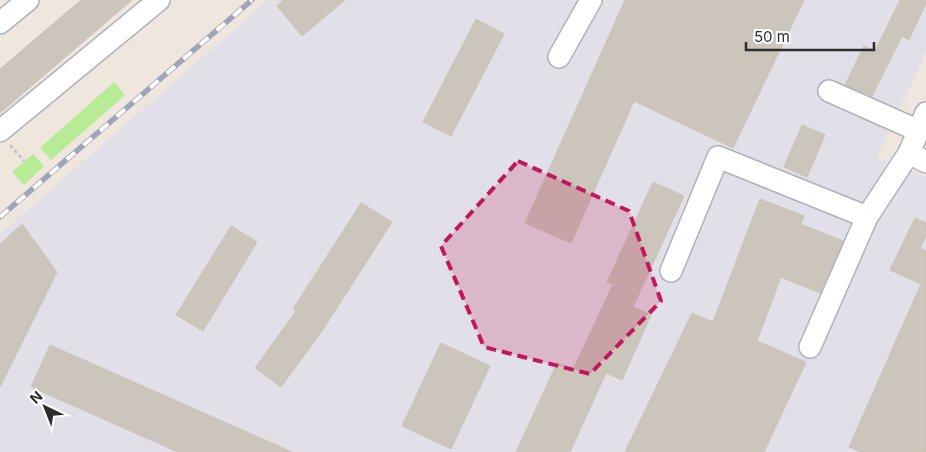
<svg xmlns="http://www.w3.org/2000/svg" width="926" height="452" font-family="Inter,sans-serif">
	<rect width="100%" height="100%" fill="#efe7de"/>
	<path fill="#e1dfe7" d="M 268,0 L 926,0 L 926,51 L 918,70 L 877,157 L 926,177 L 926,452 L 0,452 L 0,234 Z"/>
	<g fill="#b7eb95">
		<path d="M 114,82 L 125,95 L 51,160 L 40,148 Z"/>
		<path d="M 33,154 L 44,166 L 24,185 L 12,172 Z"/>
	</g>
	<g fill="#cbc5bc" stroke="#cbc3b7">
		<path d="M 81,0 L 132,0 L 0,113 L 0,69 Z"/>
		<path d="M 283,0 L 345,0 L 302,36 L 277,6 Z"/>
		<path d="M 625,0 L 804,0 L 733,148 L 634,101 L 571,243 L 525,223 Z"/>
		<path d="M 900,0 L 926,0 L 926,3 L 909,40 L 902,36 L 872,96 L 845,85 L 864,46 L 875,51 Z"/>
		<path d="M 476,19 L 504,34 L 451,136 L 423,122 Z"/>
		<path d="M 802,125 L 825,135 L 807,177 L 784,167 Z"/>
		<path d="M 653,182 L 684,196 L 633,307 L 651,315 L 622,380 L 606,373 L 570,452 L 516,452 L 557,363 L 573,370 L 613,284 L 607,282 Z"/>
		<path d="M 760,199 L 804,216 L 801,224 L 843,241 L 820,293 L 781,277 L 757,341 L 806,362 L 764,452 L 625,452 L 692,313 L 713,322 Z"/>
		<path d="M 361,203 L 392,222 L 324,328 L 281,387 L 255,368 L 296,311 L 293,309 Z"/>
		<path d="M 915,218 L 926,223 L 926,236 L 920,248 L 926,251 L 926,452 L 861,452 L 849,447 L 921,284 L 890,270 Z"/>
		<path d="M 22,224 L 57,272 L 0,387 L 0,244 Z"/>
		<path d="M 231,226 L 257,242 L 203,331 L 176,315 Z"/>
		<path d="M 441,343 L 490,366 L 451,449 L 402,426 Z"/>
		<path d="M 50,345 L 292,452 L 178,452 L 31,387 Z"/>
	</g>
	<g fill="none" stroke-linecap="round" stroke-linejoin="round">
		<defs>
			<g id="minor">
				<path d="M 0,23 L 28,0"/>
				<path d="M 559,57 L 591,0"/>
				<path d="M 829,91 L 919,131"/>
				<path d="M 0,131 L 159,0"/>
				<path d="M 909,153 L 926,162"/>
				<path d="M 671,271 L 718,157 L 867,217 L 909,153 L 926,113"/>
				<path d="M 810,347 L 867,217"/>
			</g>
		</defs>
		<use href="#minor" stroke="#aeb2bd" stroke-width="24"/>
		<path stroke="#c8c8c8" stroke-width="3" stroke-dasharray="4 2.5" stroke-linecap="butt" d="M 10,145 L 24,161"/>
		<use href="#minor" stroke="#fff" stroke-width="21"/>
		<defs>
			<path id="rail" d="M 0,217 L 252,0"/>
		</defs>
		<use href="#rail" stroke="#9fa5b9" stroke-width="5.5"/>
		<use href="#rail" stroke="#fff" stroke-width="4" stroke-dasharray="11" stroke-linecap="butt"/>
	</g>
	<path fill="#c2185b" fill-opacity="0.2" stroke="#c2185b" stroke-width="4" stroke-dasharray="10 6" stroke-linejoin="round" d="M 518,161 L 629,211 L 661,301 L 590,374 L 484,347 L 441,246 Z"/>
	<g transform="translate(45 407) rotate(317)" stroke="#ffffff" stroke-width="4" paint-order="stroke">
	<path d="M0-4L9 19L0 12L-9 19Z" fill="#2d2d2d"/>
	<text y="-8" font-size="14" font-weight="bold" text-anchor="middle" fill="#2d2d2d">N</text>
	</g>
	<path d="M746 42v8h128v-8" fill="none" stroke="#2d2d2d" stroke-width="2.5"/>
	<text x="754" y="42" font-size="15" fill="#2d2d2d" stroke="#ffffff" stroke-width="4" paint-order="stroke">50 m</text>
</svg>
